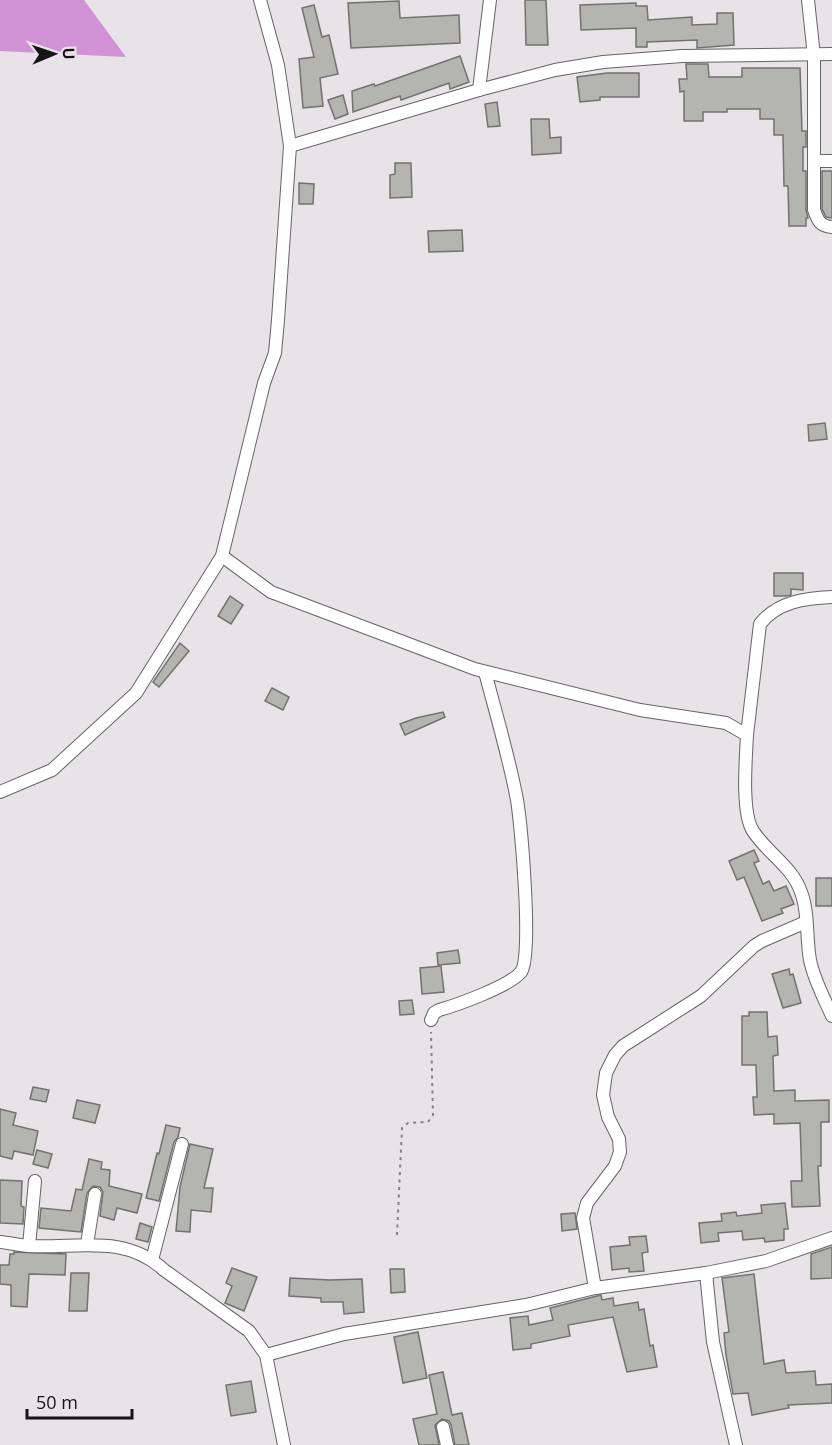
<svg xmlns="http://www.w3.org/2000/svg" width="832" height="1445" font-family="'Open Sans',sans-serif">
	<rect width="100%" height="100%" fill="#e7e3e7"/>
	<path fill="#d192d6" d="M 0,0 L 84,0 L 126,57 L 0,51 Z"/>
	<g fill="#b4b5b0" stroke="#72736f" stroke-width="1.5">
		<path d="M 525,0 L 546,0 L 548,45 L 526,45 Z"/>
		<path d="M 399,1 L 400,18 L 459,15 L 460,43 L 351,48 L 348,3 Z"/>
		<path d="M 636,3 L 636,6 L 647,6 L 648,20 L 692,17 L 692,25 L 717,24 L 717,13 L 733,13 L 734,45 L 697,48 L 697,40 L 647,42 L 647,47 L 636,47 L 636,28 L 581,30 L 580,5 Z"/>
		<path d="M 314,5 L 322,37 L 329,35 L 338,74 L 320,78 L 323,106 L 303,108 L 299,59 L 314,57 L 302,8 Z"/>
		<path d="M 460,56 L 469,82 L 450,89 L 449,83 L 401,100 L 400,96 L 353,112 L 352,91 L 374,84 L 375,86 Z"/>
		<path d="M 686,64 L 708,64 L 709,77 L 742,77 L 742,68 L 800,68 L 802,131 L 806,131 L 806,147 L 803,147 L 803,171 L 806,171 L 806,210 L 808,218 L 806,218 L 806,226 L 789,226 L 788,186 L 784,186 L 783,135 L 774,135 L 774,119 L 760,119 L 760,109 L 727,109 L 727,112 L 703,112 L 703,121 L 684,121 L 684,91 L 680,92 L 679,79 L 687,79 Z"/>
		<path d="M 607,73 L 639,73 L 639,97 L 600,97 L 600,100 L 580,102 L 577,77 Z"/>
		<path d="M 343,95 L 348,114 L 335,119 L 328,100 Z"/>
		<path d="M 497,102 L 500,126 L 488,127 L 485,104 Z"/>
		<path d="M 531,119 L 549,119 L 550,138 L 561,137 L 561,153 L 532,155 Z"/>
		<path d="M 395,163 L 411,163 L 412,197 L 390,198 L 390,175 L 395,174 Z"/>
		<path d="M 822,171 L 832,171 L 832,218 L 826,217 L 822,209 Z"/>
		<path d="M 299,183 L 314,184 L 313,204 L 299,204 Z"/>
		<path d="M 462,230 L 463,251 L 429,252 L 428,231 Z"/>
		<path d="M 825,423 L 827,439 L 809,441 L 808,425 Z"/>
		<path d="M 774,573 L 803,573 L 803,590 L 791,589 L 791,595 L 786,596 L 774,596 Z"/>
		<path d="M 230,596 L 243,605 L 231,624 L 218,616 Z"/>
		<path d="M 180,643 L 189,651 L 159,687 L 153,682 Z"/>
		<path d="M 272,688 L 289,697 L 283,710 L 265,701 Z"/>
		<path d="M 443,712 L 445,717 L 405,735 L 400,724 L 416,718 Z"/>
		<path d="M 754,850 L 759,861 L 754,863 L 763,884 L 769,881 L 774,891 L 786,886 L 794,904 L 781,909 L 783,913 L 762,921 L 744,877 L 737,880 L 729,861 Z"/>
		<rect x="816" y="878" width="16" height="28"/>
		<path d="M 458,950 L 460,963 L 438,965 L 437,953 Z"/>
		<path d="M 441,966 L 444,992 L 422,994 L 420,968 Z"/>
		<path d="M 789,969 L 790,975 L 793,974 L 801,1003 L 783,1008 L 772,974 Z"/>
		<path d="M 412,1000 L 414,1014 L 400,1015 L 399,1001 Z"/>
		<path d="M 749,1012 L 767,1012 L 768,1037 L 777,1036 L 778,1055 L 773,1056 L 774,1091 L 795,1090 L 795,1101 L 829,1100 L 829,1122 L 821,1122 L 821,1166 L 818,1166 L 820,1206 L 792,1207 L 791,1181 L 802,1181 L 800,1123 L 774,1124 L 774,1114 L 754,1115 L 753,1097 L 757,1097 L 756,1065 L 742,1065 L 742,1016 L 749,1016 Z"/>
		<path d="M 33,1087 L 49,1090 L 46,1102 L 30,1099 Z"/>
		<path d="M 77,1100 L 100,1105 L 95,1123 L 73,1118 Z"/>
		<path d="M 0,1109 L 16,1113 L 13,1125 L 38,1131 L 33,1155 L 14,1151 L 12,1159 L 0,1156 Z"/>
		<path d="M 166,1125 L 180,1128 L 178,1137 L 174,1142 L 159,1201 L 146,1198 L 157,1153 L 159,1154 Z"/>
		<path d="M 190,1144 L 213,1149 L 204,1188 L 213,1188 L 211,1212 L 191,1210 L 190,1232 L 176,1231 L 180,1187 Z"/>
		<path d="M 37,1150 L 52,1154 L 48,1168 L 33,1164 Z"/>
		<path d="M 89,1159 L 102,1162 L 101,1169 L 110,1170 L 109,1186 L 142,1194 L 137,1213 L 117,1208 L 114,1220 L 100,1216 L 103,1192 L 100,1187 L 93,1186 L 87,1193 L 81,1232 L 39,1228 L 41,1208 L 71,1211 L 76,1189 L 82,1190 Z"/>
		<path d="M 0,1180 L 22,1181 L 21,1206 L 24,1207 L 23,1224 L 0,1223 Z"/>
		<path d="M 785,1203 L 788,1229 L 784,1229 L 784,1240 L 765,1242 L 764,1238 L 743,1240 L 742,1231 L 718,1233 L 719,1241 L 701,1243 L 699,1223 L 722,1221 L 721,1214 L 736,1212 L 737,1216 L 762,1213 L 761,1205 Z"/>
		<path d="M 575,1213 L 577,1229 L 562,1231 L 561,1214 Z"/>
		<path d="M 140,1223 L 152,1227 L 148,1242 L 136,1239 Z"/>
		<path d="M 646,1236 L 648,1252 L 642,1253 L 644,1271 L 629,1272 L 629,1268 L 612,1270 L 610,1247 L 630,1245 L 629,1237 Z"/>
		<path d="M 832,1247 L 832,1278 L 811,1279 L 811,1254 Z"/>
		<path d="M 14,1252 L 66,1254 L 65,1275 L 29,1274 L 27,1307 L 11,1306 L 11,1285 L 0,1284 L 0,1265 L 9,1265 L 10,1254 L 14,1254 Z"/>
		<path d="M 232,1268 L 257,1277 L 244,1311 L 225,1303 L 232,1286 L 226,1283 Z"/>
		<path d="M 390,1269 L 404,1269 L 405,1292 L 391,1293 Z"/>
		<path d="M 71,1273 L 89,1273 L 87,1311 L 69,1311 Z"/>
		<path d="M 754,1274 L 764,1364 L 784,1360 L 786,1373 L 815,1371 L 816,1385 L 832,1384 L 832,1403 L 788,1405 L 789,1408 L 752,1415 L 748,1393 L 733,1394 L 726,1355 L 724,1333 L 729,1332 L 722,1278 Z"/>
		<path d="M 290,1278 L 330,1280 L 362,1279 L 364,1312 L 344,1314 L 343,1302 L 321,1302 L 321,1298 L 289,1296 Z"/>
		<path d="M 601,1295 L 602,1300 L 613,1298 L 614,1306 L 638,1302 L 639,1310 L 644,1309 L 650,1346 L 653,1345 L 657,1367 L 627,1372 L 613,1317 L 568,1325 L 570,1336 L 531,1344 L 531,1348 L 513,1350 L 510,1318 L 528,1316 L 529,1325 L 553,1320 L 550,1308 Z"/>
		<path d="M 418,1332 L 427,1378 L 403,1383 L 394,1337 Z"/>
		<path d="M 443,1372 L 452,1415 L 462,1413 L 469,1445 L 455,1445 L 451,1425 L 449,1421 L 442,1419 L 435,1425 L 439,1445 L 419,1445 L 413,1419 L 437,1414 L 429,1375 Z"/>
		<path d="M 251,1381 L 256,1412 L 231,1416 L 226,1385 Z"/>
	</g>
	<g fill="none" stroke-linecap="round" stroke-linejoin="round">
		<defs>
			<g id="street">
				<path d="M 808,0 L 814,56 L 814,210 C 818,221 820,226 832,227"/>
				<path d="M 479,90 L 490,0"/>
				<path d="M 290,146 L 479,90 L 555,70 L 603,62 L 682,56 L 832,54"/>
				<path d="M 814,161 L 832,161"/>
				<path d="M 222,556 L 271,592 L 475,669 L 640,710 L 726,723 L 747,735 C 746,757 741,813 753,831 C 767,853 792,866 801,892 C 809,913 806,938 810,960 C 814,980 824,998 832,1016"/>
				<path d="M 747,735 L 760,624 C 777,602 805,598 832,597"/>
				<path d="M 0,792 L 52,770 L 136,693 L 222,556 L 264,383 L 275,353 L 278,320 L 290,146 L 278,65 L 260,0"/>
				<path d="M 431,1020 L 434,1013 L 439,1010 C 457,1005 510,986 521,972 C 533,957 521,824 517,800 C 509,757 496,714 485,672"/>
				<path d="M 0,1242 C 9,1243 19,1245 28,1246 C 76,1249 124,1233 164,1270 L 249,1331 L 266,1355 L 284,1445"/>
				<path d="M 87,1244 L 95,1194"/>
				<path d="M 29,1246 L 35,1181"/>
				<path d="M 152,1260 L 182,1144"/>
				<path d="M 706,1273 L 713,1342 L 736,1445"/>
				<path d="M 595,1288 L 583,1218 L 587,1203 L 615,1166 L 620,1152 L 619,1139 L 608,1117 L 603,1095 L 606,1073 L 615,1055 L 623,1046 L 701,996 L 754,946 L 762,941 L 806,922"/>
				<path d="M 266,1355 L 344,1334 L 526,1305 L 595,1288 L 706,1273 L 766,1261 L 832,1238"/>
				<path d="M 443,1427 L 447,1445"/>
			</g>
		</defs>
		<use href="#street" stroke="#666366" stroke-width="14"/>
		<path stroke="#848184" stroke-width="2" stroke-dasharray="3 4.5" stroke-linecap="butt" d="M 397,1235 L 402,1128 L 408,1123 L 428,1122 L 433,1115 L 431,1032"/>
		<use href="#street" stroke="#fff" stroke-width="12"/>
	</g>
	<g transform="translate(54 54) rotate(88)" stroke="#e7e3e7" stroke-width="4.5" paint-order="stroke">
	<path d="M0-4.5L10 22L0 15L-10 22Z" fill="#161516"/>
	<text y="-9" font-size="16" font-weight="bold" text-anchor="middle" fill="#161516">U</text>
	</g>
	<path d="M27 1409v9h105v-9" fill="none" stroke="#161516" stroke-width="3"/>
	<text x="36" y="1409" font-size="18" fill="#161516" stroke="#e7e3e7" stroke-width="4.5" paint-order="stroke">50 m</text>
</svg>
